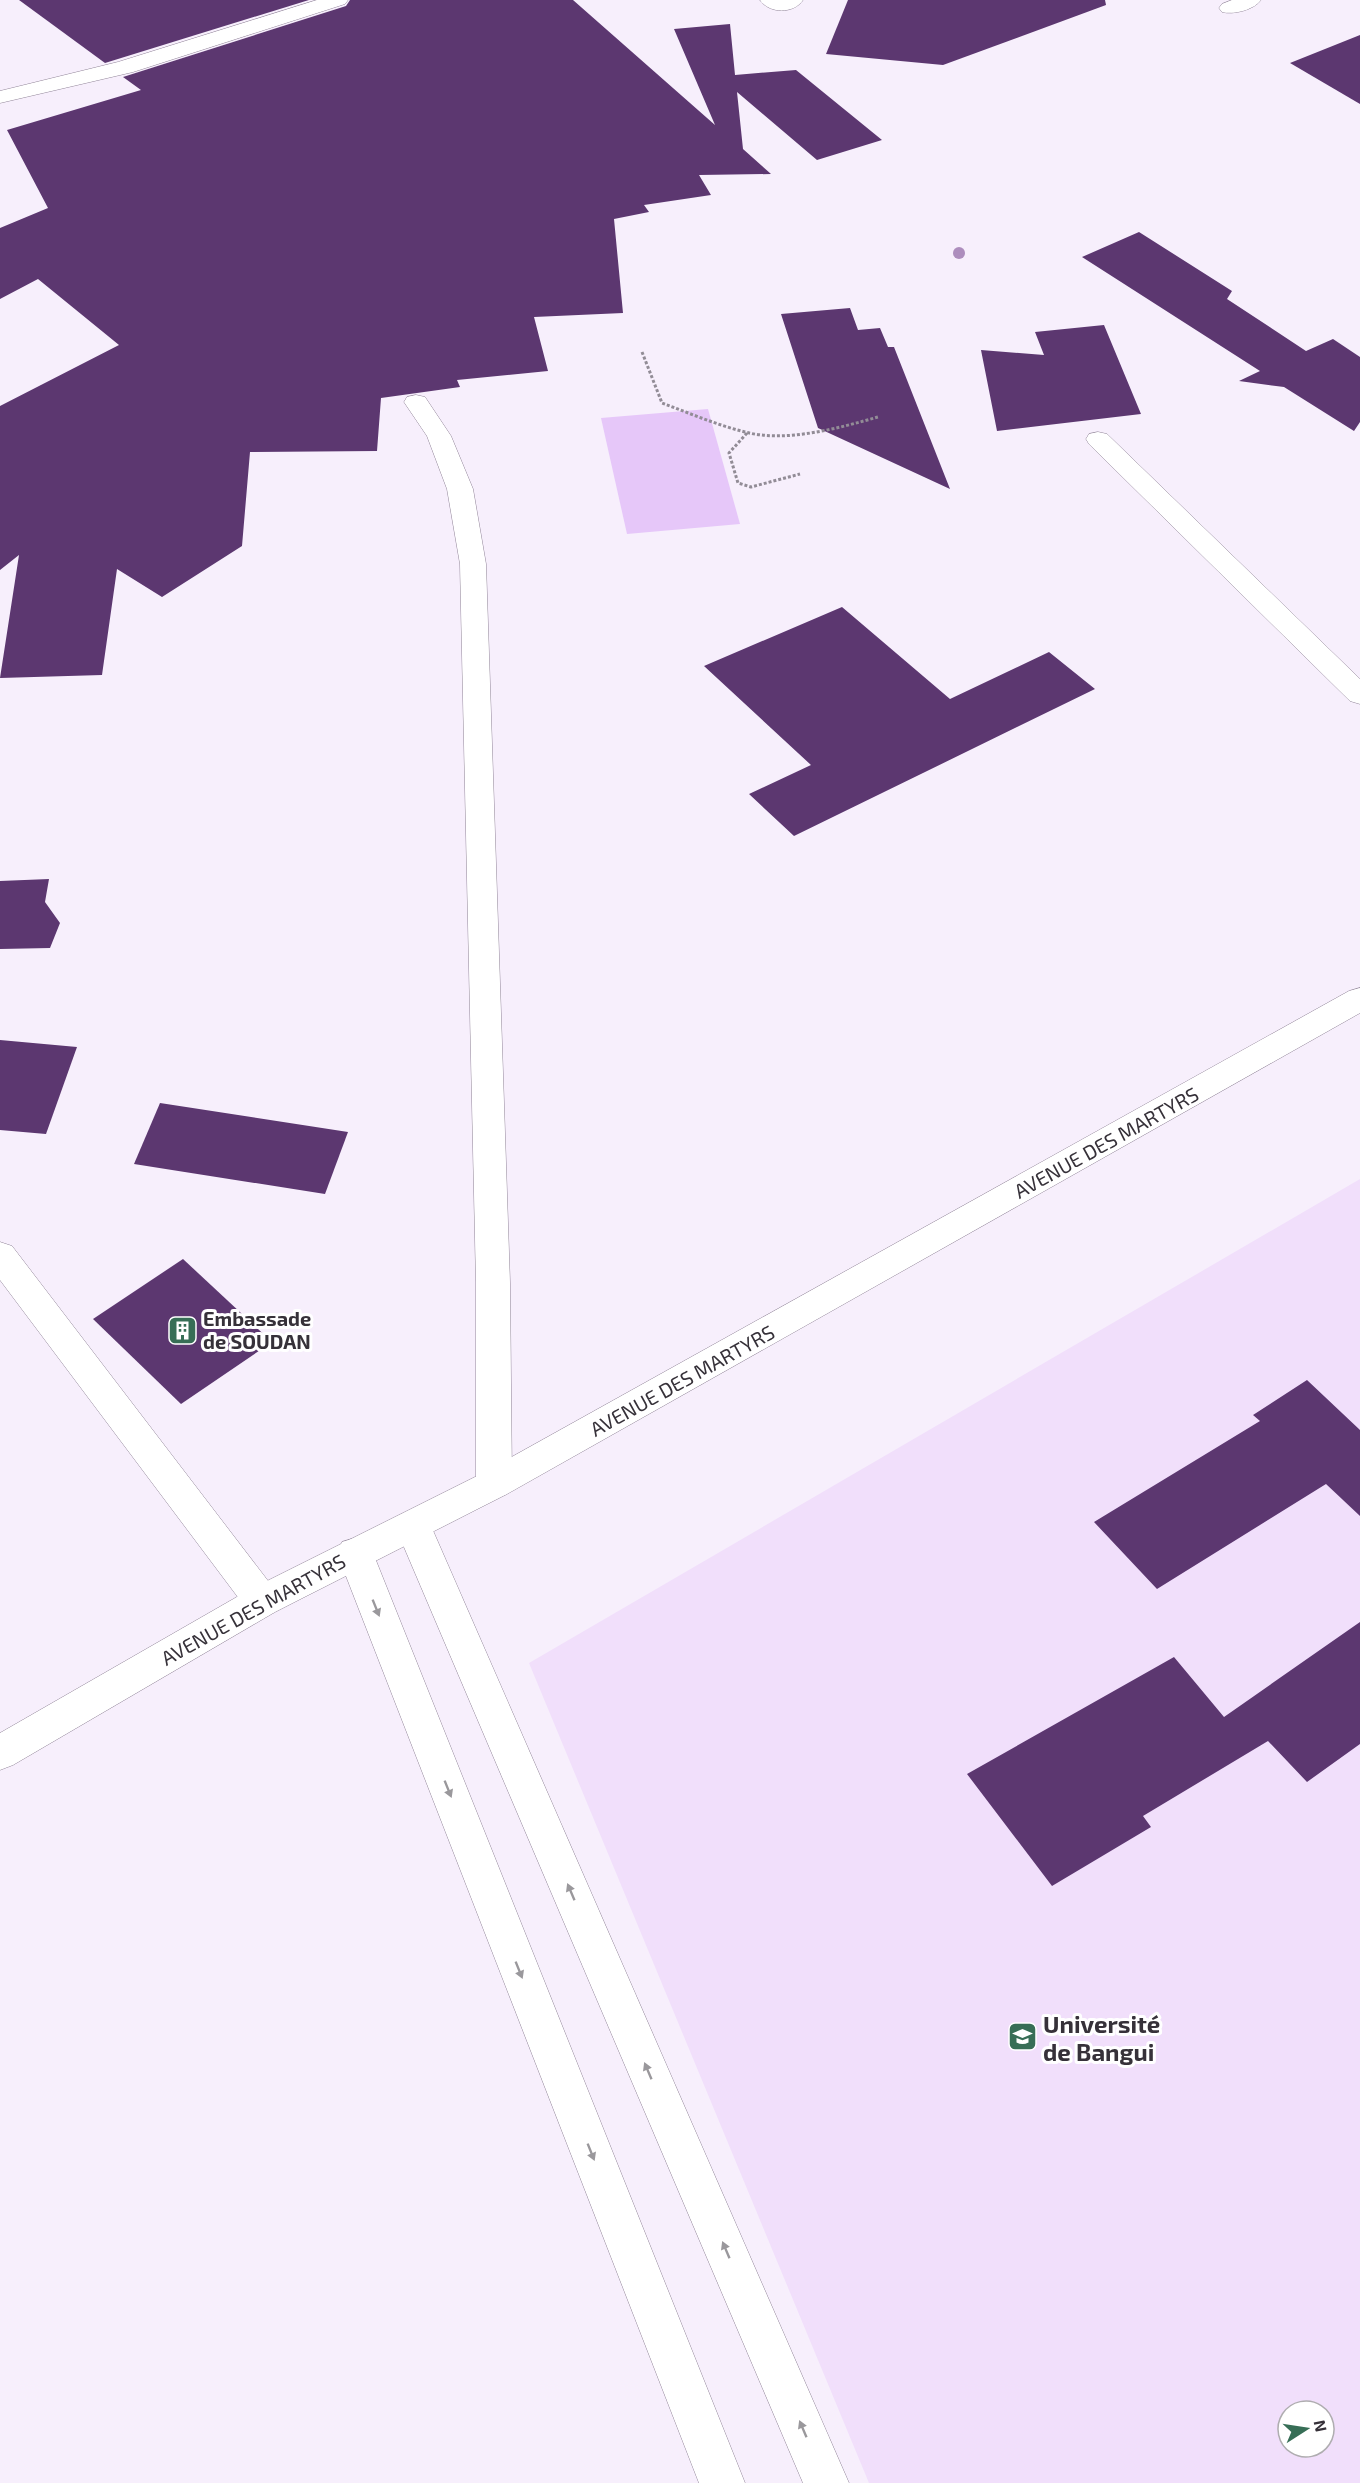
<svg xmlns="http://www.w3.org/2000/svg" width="1360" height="2483" font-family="'Exo 2',sans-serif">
	<rect width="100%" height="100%" fill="#f7effc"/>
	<path fill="#f1dffb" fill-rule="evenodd" d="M 1360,1179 L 1360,2483 L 869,2483 L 529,1663 ZM 1288,2411 L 1324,2411 L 1324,2447 L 1288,2447 Z"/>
	<path fill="#e6c7f9" d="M 708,409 L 740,524 L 627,534 L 601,418 Z"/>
	<g fill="#5c3770">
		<path d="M 19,0 L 309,0 L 105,63 Z"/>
		<path d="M 350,0 L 573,0 L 715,125 L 674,29 L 730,24 L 735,75 L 796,70 L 882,140 L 817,160 L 737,92 L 743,149 L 771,174 L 699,175 L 711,195 L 644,205 L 649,212 L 614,219 L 623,313 L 534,317 L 548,371 L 457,380 L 460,387 L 381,398 L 377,451 L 250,452 L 242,546 L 162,597 L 117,569 L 102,675 L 0,678 L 19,555 L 0,570 L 0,406 L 119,345 L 38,279 L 0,299 L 0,228 L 48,208 L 7,130 L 141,90 L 123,77 L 346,6 Z"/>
		<path d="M 848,0 L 1105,0 L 1106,5 L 943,65 L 826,54 Z"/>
		<path d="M 1360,35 L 1360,104 L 1290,63 Z"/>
		<path d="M 1139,232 L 1232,291 L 1227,299 L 1306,351 L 1333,339 L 1360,357 L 1360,422 L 1354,431 L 1284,387 L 1239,381 L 1260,371 L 1082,257 Z"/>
		<path d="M 850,308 L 858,330 L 880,328 L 888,347 L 894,347 L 950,489 L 818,428 L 781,314 Z"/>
		<path d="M 1104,325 L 1141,414 L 997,431 L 981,350 L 1044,355 L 1035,332 Z"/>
		<path d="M 842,607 L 950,699 L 1049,652 L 1095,689 L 794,836 L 749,794 L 811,765 L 704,666 Z"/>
		<path d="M 49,879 L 45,902 L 60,923 L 50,948 L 0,949 L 0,881 Z"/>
		<path d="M 0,1040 L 77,1047 L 46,1134 L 0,1130 Z"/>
		<path d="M 160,1103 L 348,1132 L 325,1194 L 134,1164 Z"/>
		<path d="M 183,1259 L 272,1342 L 181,1404 L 93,1319 Z"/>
		<path d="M 1307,1380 L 1360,1430 L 1360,1516 L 1326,1484 L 1157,1589 L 1094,1522 L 1260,1421 L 1253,1415 Z"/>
		<path d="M 1360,1622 L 1360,1744 L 1307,1782 L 1268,1741 L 1143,1816 L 1151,1827 L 1052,1886 L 967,1774 L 1174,1657 L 1224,1717 Z"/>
	</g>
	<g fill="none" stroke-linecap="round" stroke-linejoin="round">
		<defs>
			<g id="service">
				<path d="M 1098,432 L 1107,434 L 1360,679 L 1360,704 L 1350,701 L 1089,444 L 1086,439 L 1089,434 Z"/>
				<path d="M 0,1242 L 12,1246 L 275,1590 L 280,1601 L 275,1612 L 262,1617 L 249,1612 L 0,1280 Z"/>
			</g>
			<g id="minor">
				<path d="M 317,0 L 348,0 L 345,4 L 133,72 L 0,103 L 0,91 L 118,62 Z"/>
				<path d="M 760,0 L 803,0 C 794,14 769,14 760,0 Z"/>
				<path d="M 1232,0 L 1261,0 C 1254,10 1233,15 1222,12 L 1219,8 L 1222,4 Z"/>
				<path d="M 416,395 L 425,397 L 451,436 L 473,489 L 486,564 L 510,1283 L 512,1484 L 507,1494 L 494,1499 L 481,1494 L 476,1484 L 476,1283 L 460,564 L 447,489 L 427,436 L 404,402 L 407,397 Z"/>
			</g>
			<g id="tertiary">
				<path d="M 413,1511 L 426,1515 L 431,1526 L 849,2483 L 803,2483 L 395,1526 L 400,1515 Z"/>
				<path d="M 355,1538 L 368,1542 L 373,1553 L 745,2483 L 699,2483 L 337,1553 L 342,1542 Z"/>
			</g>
			<path id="primary" d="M 1360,988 L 1360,1013 L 507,1494 L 275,1612 L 13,1765 L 0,1770 L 0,1733 L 249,1590 L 481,1474 L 1349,991 Z"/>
		</defs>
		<use href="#service" stroke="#918598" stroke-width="1"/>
		<use href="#minor" stroke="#918598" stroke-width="1"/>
		<use href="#tertiary" stroke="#918598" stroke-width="1"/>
		<use href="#primary" stroke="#918598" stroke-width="1"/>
		<g stroke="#928c96" stroke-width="3" stroke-dasharray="3 2" stroke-linecap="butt">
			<path d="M 642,352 L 662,403 C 689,413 717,425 745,432 C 786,443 839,428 878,417"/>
			<path d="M 747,433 L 729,453 L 738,483 L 751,487 L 800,474"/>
		</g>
		<use href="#service" fill="#fff" fill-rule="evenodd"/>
		<use href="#minor" fill="#fff" fill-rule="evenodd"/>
		<use href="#tertiary" fill="#fff" fill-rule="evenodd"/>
		<use href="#primary" fill="#fff" fill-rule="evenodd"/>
	</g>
	<circle fill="#ad8dbd" cx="959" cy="253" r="6"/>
	<defs><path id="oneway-solid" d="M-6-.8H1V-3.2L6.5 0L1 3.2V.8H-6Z" transform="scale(1.5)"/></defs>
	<g fill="#9a989c">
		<use href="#oneway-solid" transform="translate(376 1608) rotate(68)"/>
		<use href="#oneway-solid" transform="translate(448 1789) rotate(68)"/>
		<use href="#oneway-solid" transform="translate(571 1892) rotate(-113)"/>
		<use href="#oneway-solid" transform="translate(519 1970) rotate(68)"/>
		<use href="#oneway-solid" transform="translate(648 2071) rotate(-113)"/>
		<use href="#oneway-solid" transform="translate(591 2152) rotate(68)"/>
		<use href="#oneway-solid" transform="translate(726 2250) rotate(-113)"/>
		<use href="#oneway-solid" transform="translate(803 2429) rotate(-113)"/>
	</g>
	<defs>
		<symbol id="building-square" viewBox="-11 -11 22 22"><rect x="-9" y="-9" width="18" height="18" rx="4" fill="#376e56" stroke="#fff"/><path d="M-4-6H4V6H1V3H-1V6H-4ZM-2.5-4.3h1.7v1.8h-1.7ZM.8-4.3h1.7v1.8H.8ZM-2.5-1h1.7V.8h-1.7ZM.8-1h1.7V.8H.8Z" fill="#fff"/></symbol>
		<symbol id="university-square" viewBox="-11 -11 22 22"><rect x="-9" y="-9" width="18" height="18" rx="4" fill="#376e56" stroke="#fff"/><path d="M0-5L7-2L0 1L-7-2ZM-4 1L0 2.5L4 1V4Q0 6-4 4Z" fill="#fff"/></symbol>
	</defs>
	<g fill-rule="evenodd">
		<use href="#building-square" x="166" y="1314" width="33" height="33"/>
		<use href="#university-square" x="1006" y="2020" width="33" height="33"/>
	</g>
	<g text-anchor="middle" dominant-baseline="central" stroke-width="6" stroke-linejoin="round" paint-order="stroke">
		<g font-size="20" fill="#363139" stroke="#fff">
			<text transform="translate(1106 1142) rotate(-29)">AVENUE DES MARTYRS</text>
			<text transform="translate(682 1380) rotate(-29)">AVENUE DES MARTYRS</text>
			<text transform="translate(253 1609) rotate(-29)">AVENUE DES MARTYRS</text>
		</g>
		<g font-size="20" font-weight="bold" fill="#363139" stroke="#fff" text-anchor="start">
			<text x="203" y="1318">Embassade<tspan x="203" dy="23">de SOUDAN</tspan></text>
		</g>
		<g font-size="24" font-weight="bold" fill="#363139" stroke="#fff" text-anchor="start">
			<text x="1043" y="2023">Université<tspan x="1043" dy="28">de Bangui</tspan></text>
		</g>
	</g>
	<g transform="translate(1306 2429) rotate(78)"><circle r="28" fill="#ffffff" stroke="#afadb0" stroke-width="1.5"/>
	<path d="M0-4.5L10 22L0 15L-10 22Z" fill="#376e56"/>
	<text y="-9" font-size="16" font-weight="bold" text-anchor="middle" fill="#363139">N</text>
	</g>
</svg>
